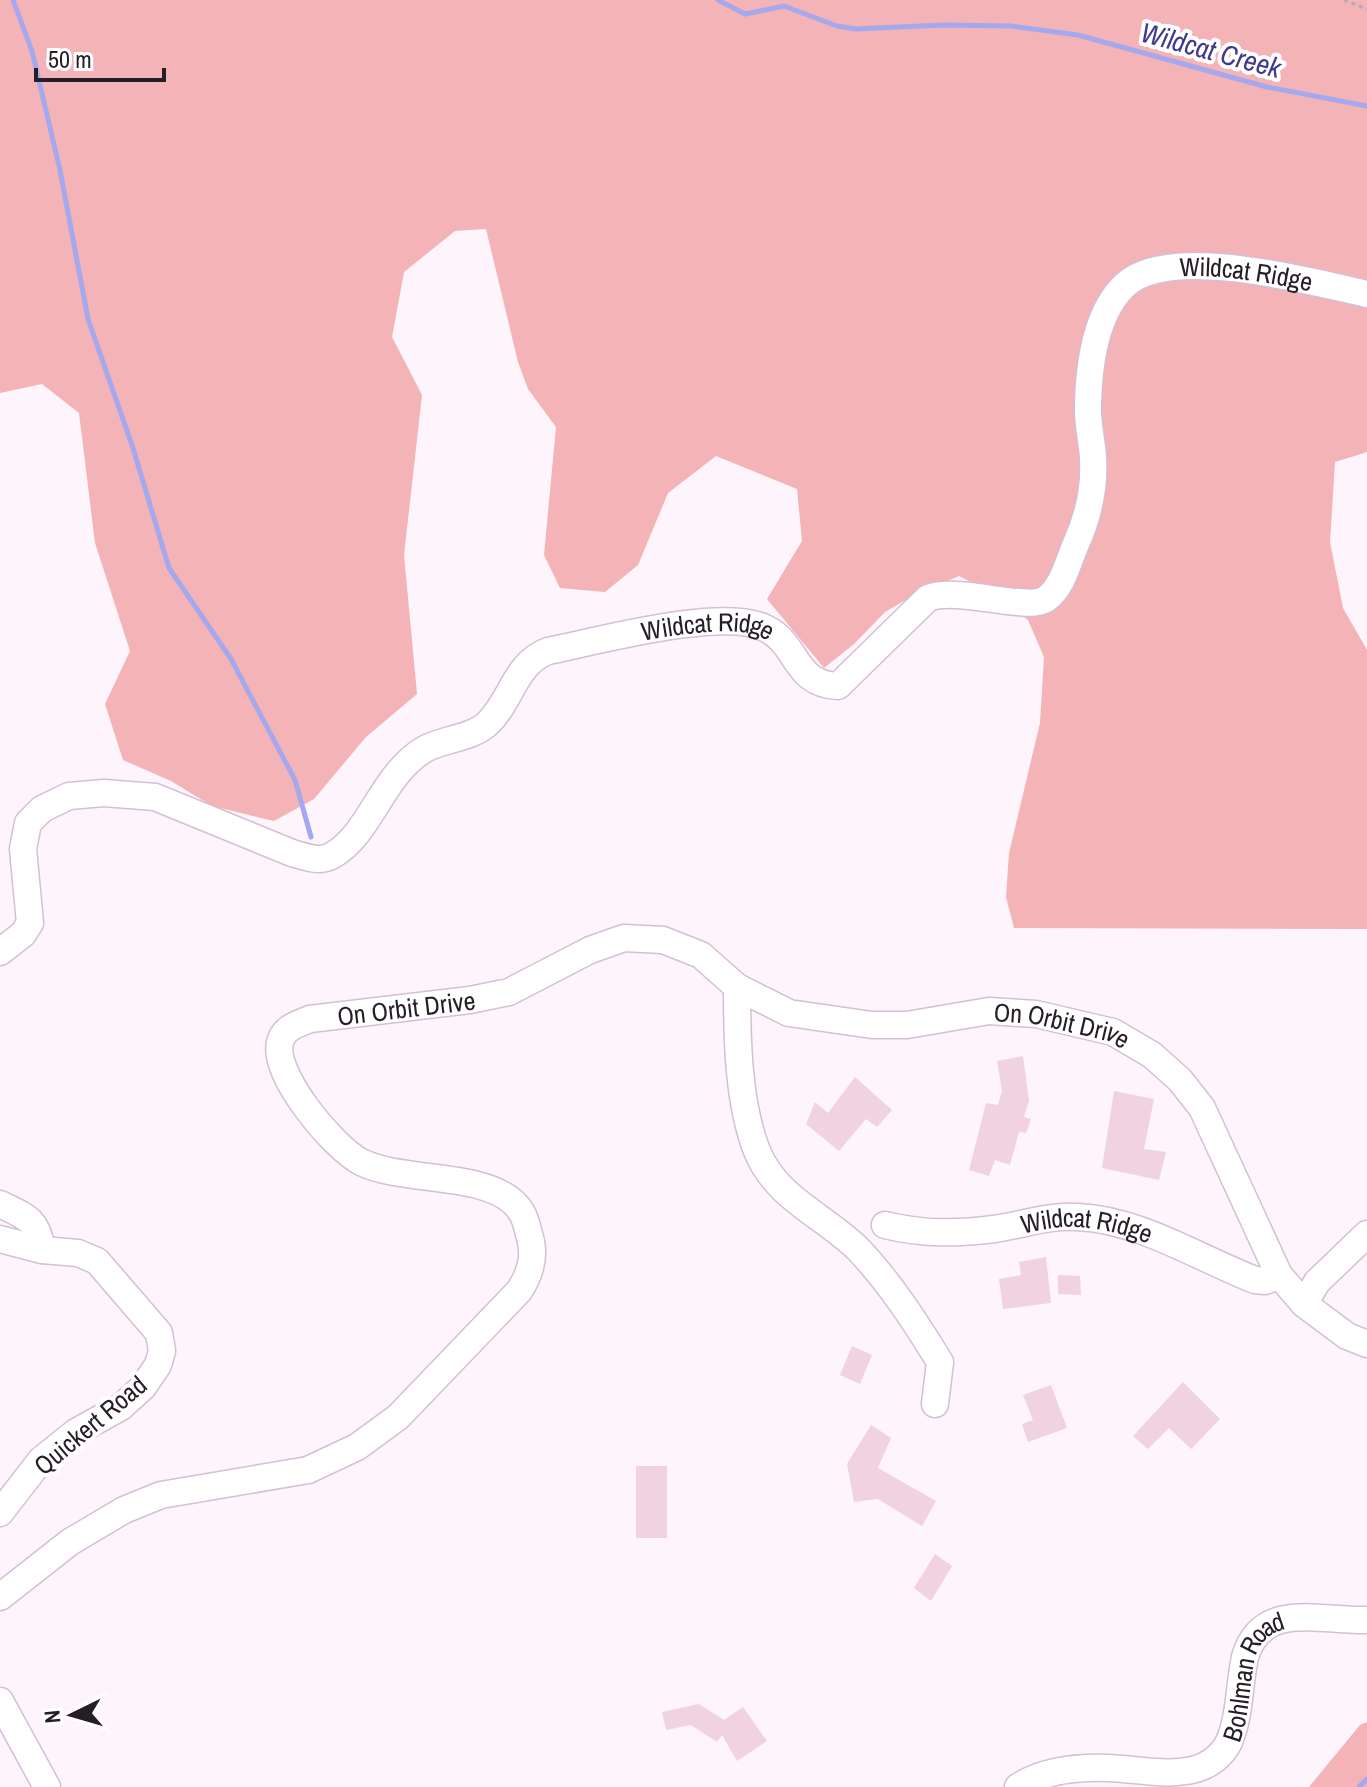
<svg xmlns="http://www.w3.org/2000/svg" width="1367" height="1787" font-family="'Archivo Narrow',sans-serif">
	<rect width="100%" height="100%" fill="#fdf4fc"/>
	<g fill="#f3b3b7">
		<path d="M 0,0 L 1367,0 L 1367,452 L 1335,462 L 1330,542 L 1343,608 L 1367,650 L 1367,929 L 1014,928 L 1006,897 L 1009,853 L 1040,723 L 1044,657 L 1028,620 L 998,596 L 959,576 L 916,594 L 885,612 L 854,644 L 824,668 L 767,599 L 802,541 L 797,489 L 716,456 L 668,493 L 638,565 L 605,592 L 560,588 L 544,555 L 556,427 L 528,389 L 518,362 L 486,229 L 455,231 L 404,272 L 392,337 L 422,395 L 404,555 L 417,694 L 366,737 L 314,799 L 274,821 L 212,806 L 171,781 L 123,760 L 105,704 L 130,651 L 95,543 L 79,413 L 42,384 L 0,393 Z"/>
		<path d="M 1367,1722 L 1367,1787 L 1309,1787 L 1360,1725 Z"/>
	</g>
	<g fill="none" stroke-linecap="round" stroke-linejoin="round">
		<g stroke="#a5a8ed" stroke-width="5">
			<path d="M 13,0 L 32,51 L 60,170 L 88,319 L 133,448 L 169,568 L 231,659 L 295,780 L 311,837"/>
			<path d="M 718,0 L 745,14 L 784,6 L 837,26 L 856,29 L 943,25 L 1011,26 L 1078,35 L 1267,87 L 1367,106"/>
			<path d="M 1359,1787 L 1367,1779"/>
		</g>
	</g>
	<g fill="#f1d3df">
		<path d="M 1023,1056 L 1029,1101 L 1024,1117 L 1031,1119 L 1026,1133 L 1019,1132 L 1010,1165 L 995,1160 L 989,1176 L 969,1170 L 986,1103 L 998,1105 L 1002,1091 L 997,1061 Z"/>
		<path d="M 855,1077 L 892,1110 L 877,1127 L 866,1119 L 839,1151 L 806,1124 L 815,1102 L 828,1113 Z"/>
		<path d="M 1114,1091 L 1154,1099 L 1144,1149 L 1166,1152 L 1159,1180 L 1102,1168 Z"/>
		<path d="M 1046,1257 L 1051,1303 L 1003,1309 L 999,1279 L 1021,1275 L 1019,1262 Z"/>
		<path d="M 1058,1275 L 1080,1276 L 1081,1295 L 1058,1294 Z"/>
		<path d="M 852,1346 L 872,1355 L 860,1384 L 840,1375 Z"/>
		<path d="M 1183,1382 L 1220,1419 L 1191,1449 L 1169,1428 L 1148,1449 L 1133,1436 Z"/>
		<path d="M 1051,1385 L 1067,1428 L 1028,1442 L 1022,1424 L 1033,1420 L 1023,1395 Z"/>
		<path d="M 871,1425 L 891,1438 L 878,1468 L 936,1501 L 922,1526 L 878,1499 L 854,1502 L 847,1464 Z"/>
		<rect x="636" y="1466" width="31" height="72"/>
		<path d="M 935,1554 L 952,1566 L 931,1601 L 914,1588 Z"/>
		<path d="M 699,1704 L 724,1720 L 743,1707 L 767,1741 L 737,1761 L 722,1735 L 717,1742 L 691,1725 L 666,1730 L 662,1712 Z"/>
	</g>
	<g fill="none" stroke-linecap="round" stroke-linejoin="round">
		<defs>
			<g id="minor">
				<path id="s1" d="M 0,952 L 23,934 L 30,923 L 23,849 L 28,823 L 42,809 L 69,796 L 104,793 L 155,797 L 292,853 C 305,857 321,863 333,855 C 371,833 382,774 425,749 C 443,739 472,738 487,724 C 512,701 514,664 548,651 C 598,641 722,607 765,628 C 799,644 793,684 838,686 L 928,598 C 959,586 1027,612 1046,599 C 1062,588 1068,563 1075,546 C 1088,518 1095,490 1093,458 C 1092,440 1087,422 1088,404 C 1089,366 1095,313 1125,285 C 1170,243 1312,282 1367,294"/>
				<path d="M 737,987 C 737,1038 738,1103 757,1151 C 776,1198 823,1215 857,1248 C 889,1281 916,1323 940,1362 L 935,1404"/>
				<path d="M 0,1204 C 27,1217 37,1219 42,1250"/>
				<path id="s2" d="M 885,1225 C 922,1234 955,1234 994,1229 C 1023,1225 1048,1215 1078,1217 C 1141,1220 1198,1258 1255,1280 L 1265,1281 L 1279,1275"/>
				<path d="M 0,1239 L 42,1250 L 78,1253 L 97,1261 L 159,1333 L 162,1351 L 158,1365 L 143,1387 L 121,1407 L 76,1432 L 41,1460 L 0,1513"/>
				<path d="M 1304,1304 L 1317,1282 L 1367,1234"/>
				<path id="s3" d="M 0,1597 L 70,1542 L 124,1510 L 161,1495 L 308,1470 L 357,1447 L 398,1417 L 519,1291 C 531,1273 536,1255 529,1234 C 526,1221 523,1211 513,1202 C 480,1172 401,1182 361,1162 C 334,1148 268,1071 281,1039 C 286,1027 298,1024 310,1019 L 470,1000 L 509,992 L 590,950 L 624,938 L 663,940 L 701,955 L 737,987 L 789,1013 L 872,1025 L 907,1025 L 989,1011 L 1036,1014 L 1113,1032 L 1152,1055 L 1180,1080 L 1202,1108 L 1279,1275 L 1304,1304 L 1347,1336 L 1367,1344"/>
				<path d="M 0,1701 L 47,1787"/>
				<path id="s4" d="M 1018,1787 C 1044,1770 1077,1767 1107,1768 C 1149,1769 1205,1787 1229,1742 C 1240,1716 1239,1685 1245,1657 C 1262,1599 1323,1622 1367,1620"/>
			</g>
		</defs>
		<use href="#minor" stroke="#d5bfd4" stroke-width="29"/>
		<path stroke="#b4abb3" stroke-width="3" stroke-dasharray="4 4" stroke-linecap="butt" d="M 1344,0 L 1367,9"/>
		<use href="#minor" stroke="#fff" stroke-width="26"/>
	</g>
	<g text-anchor="middle" dominant-baseline="central" stroke-width="8" stroke-linejoin="round" paint-order="stroke">
		<g font-size="26" fill="#261e26" stroke="#fff">
			<text stroke="none"><textPath href="#s1" startOffset="1798">Wildcat Ridge</textPath></text>
			<text stroke="none"><textPath href="#s1" startOffset="938">Wildcat Ridge</textPath></text>
			<text stroke="none"><textPath href="#s3" startOffset="1162">On Orbit Drive</textPath></text>
			<text stroke="none"><textPath href="#s3" startOffset="1856">On Orbit Drive</textPath></text>
			<text stroke="none"><textPath href="#s2" startOffset="204">Wildcat Ridge</textPath></text>
			<text transform="translate(90 1425) rotate(-40)">Quickert Road</text>
			<text stroke="none"><textPath href="#s4" startOffset="298">Bohlman Road</textPath></text>
		</g>
		<g font-size="28" font-style="italic" fill="#3f3b8b" stroke="#fff">
			<text transform="translate(1211 50) rotate(15)">Wildcat Creek</text>
		</g>
	</g>
	<g transform="translate(72 1715) rotate(265)" stroke="#ffffff" stroke-width="6" paint-order="stroke">
	<path d="M0-6L14 30L0 20L-14 30Z" fill="#261e26"/>
	<text y="-12" font-size="22" font-weight="bold" text-anchor="middle" fill="#261e26">N</text>
	</g>
	<path d="M36 68v12h128v-12" fill="none" stroke="#261e26" stroke-width="4"/>
	<text x="48" y="68" font-size="24" fill="#261e26" stroke="#ffffff" stroke-width="6" paint-order="stroke">50 m</text>
</svg>
